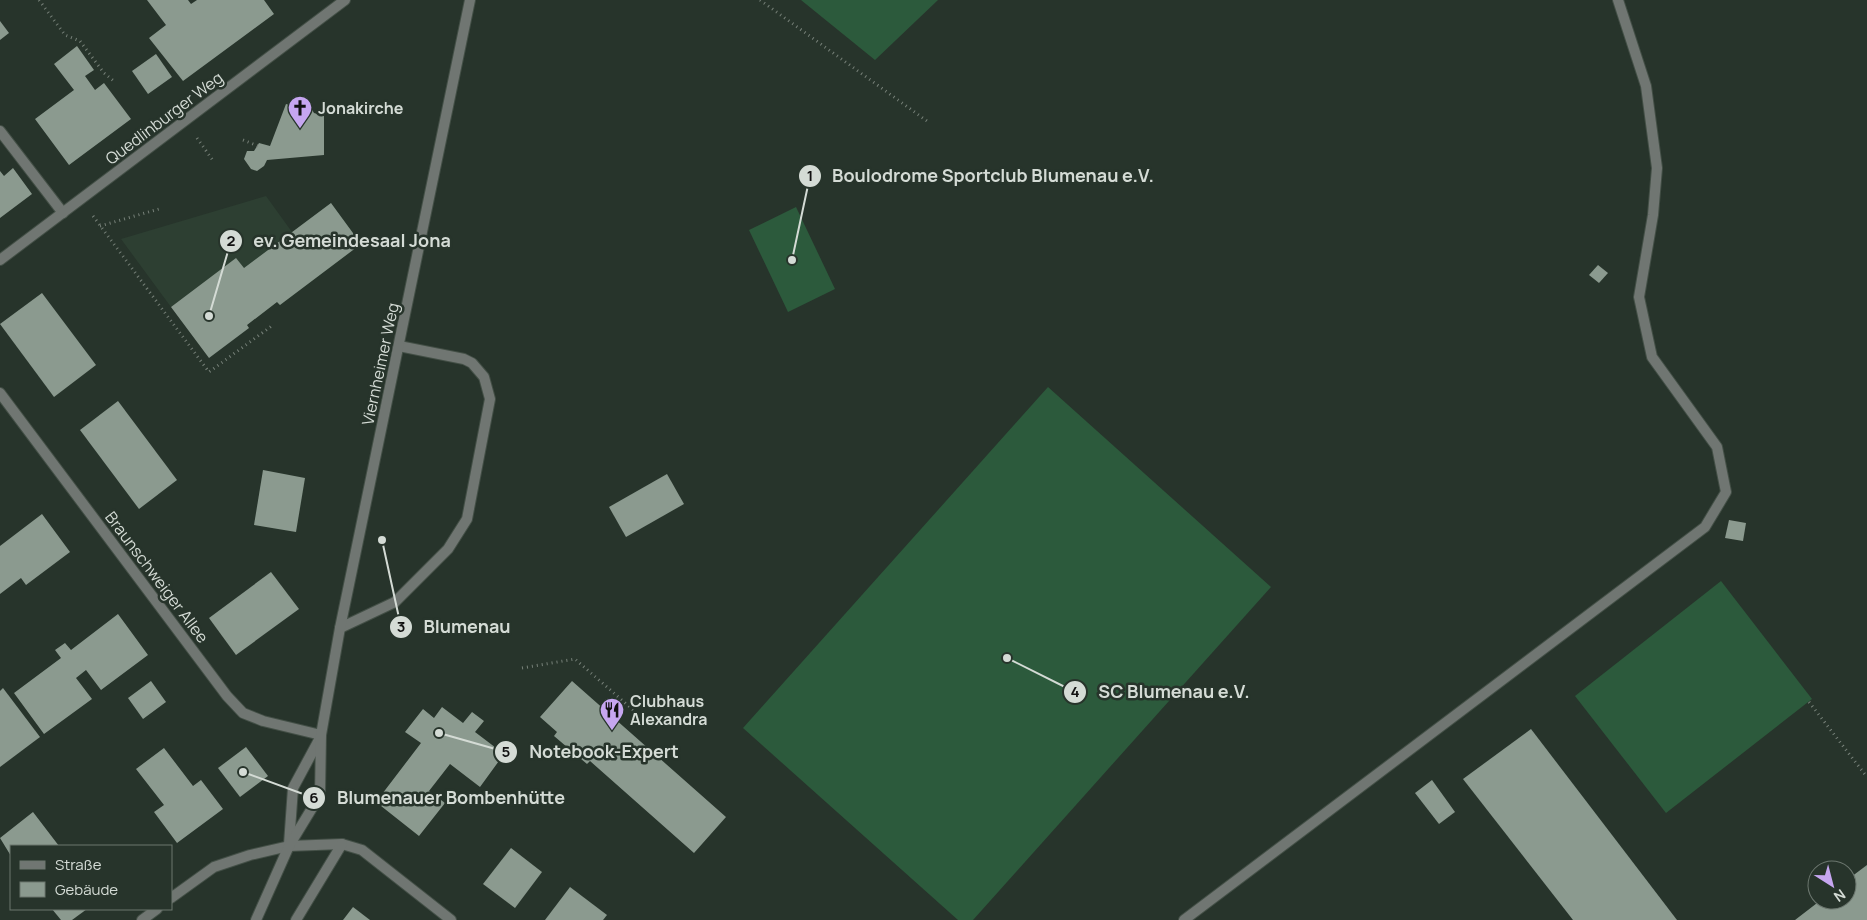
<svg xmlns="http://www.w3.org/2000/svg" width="1867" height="920" font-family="Manrope,sans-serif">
	<rect width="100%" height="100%" fill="#27342b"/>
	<path fill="#2d3f32" d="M 266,196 L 292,232 L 331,203 L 361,244 L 280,305 L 277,302 L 247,325 L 211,277 L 171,307 L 121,239 Z"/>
	<g fill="#2c5a3c">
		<path d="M 801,0 L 938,0 L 875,60 Z"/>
		<path d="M 796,207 L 835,289 L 788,312 L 749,230 Z"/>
		<path d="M 1048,387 L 1271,587 L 973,920 L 958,920 L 743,728 Z"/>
		<path d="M 1721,581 L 1812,699 L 1666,813 L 1575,696 Z"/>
	</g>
	<g fill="#8b9a8f">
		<path d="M 147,0 L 188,0 L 191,4 L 197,0 L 264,0 L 274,14 L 183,81 L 149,38 L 166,25 Z"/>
		<path d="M 0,21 L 9,33 L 0,40 Z"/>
		<path d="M 77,46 L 94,70 L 85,76 L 95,90 L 104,83 L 131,119 L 69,165 L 35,119 L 74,90 L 54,64 Z"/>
		<path d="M 156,54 L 172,77 L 148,94 L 132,71 Z"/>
		<path d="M 308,103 L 314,113 L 324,116 L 324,155 L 267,160 L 264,166 L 257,171 L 251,169 L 244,159 L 247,151 L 254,151 L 259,143 L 270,146 L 286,104 L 299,108 Z"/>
		<path d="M 13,168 L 32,194 L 0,218 L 0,171 L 4,176 Z"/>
		<path d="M 331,203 L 361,244 L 280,305 L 277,302 L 247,325 L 249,328 L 209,358 L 171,307 L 236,258 L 244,268 Z"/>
		<path d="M 1598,265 L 1608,273 L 1599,283 L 1589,275 Z"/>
		<path d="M 42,293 L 96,365 L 54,397 L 0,324 Z"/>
		<path d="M 118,401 L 177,480 L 139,509 L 80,430 Z"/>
		<path d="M 263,470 L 305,478 L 296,532 L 254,525 Z"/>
		<path d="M 667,474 L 684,504 L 626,537 L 609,507 Z"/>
		<path d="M 42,514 L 70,552 L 26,585 L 21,578 L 0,594 L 0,546 Z"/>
		<path d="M 1729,520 L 1746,523 L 1743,541 L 1725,538 Z"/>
		<path d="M 271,572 L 299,609 L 236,655 L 209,618 Z"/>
		<path d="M 118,614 L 148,655 L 101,690 L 86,670 L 76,678 L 92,699 L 44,734 L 14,693 L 61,658 L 55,650 L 65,643 L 71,650 Z"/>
		<path d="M 151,681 L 166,702 L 143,719 L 128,698 Z"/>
		<path d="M 572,681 L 726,817 L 694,853 L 590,761 L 587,764 L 554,736 L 557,732 L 540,717 Z"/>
		<path d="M 3,688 L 40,737 L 0,767 L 0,691 Z"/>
		<path d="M 442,707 L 463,723 L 472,712 L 484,721 L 475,732 L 504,754 L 480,787 L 450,764 L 429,791 L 445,803 L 419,836 L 376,802 L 421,743 L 405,732 L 423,709 L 434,718 Z"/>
		<path d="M 1531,729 L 1677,920 L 1573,920 L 1463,779 Z"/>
		<path d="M 246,747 L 268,776 L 240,797 L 218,768 Z"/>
		<path d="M 164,748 L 193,786 L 201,780 L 223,809 L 177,843 L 154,812 L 164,805 L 136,769 Z"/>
		<path d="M 1432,780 L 1455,812 L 1439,824 L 1415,793 Z"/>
		<path d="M 33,812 L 59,846 L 11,846 L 11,856 L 0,838 Z"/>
		<path d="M 511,848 L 542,872 L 515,908 L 483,884 Z"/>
		<path d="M 1867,865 L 1867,920 L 1795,920 L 1821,900 L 1847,900 L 1847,880 Z"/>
		<path d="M 570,887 L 607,915 L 603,920 L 545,920 Z"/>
		<path d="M 353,907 L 370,920 L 343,920 Z"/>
		<path d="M 52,909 L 87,909 L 72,920 L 61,920 Z"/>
	</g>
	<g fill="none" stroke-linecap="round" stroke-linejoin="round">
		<defs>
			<g id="service">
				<path d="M 0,131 L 63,213"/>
				<path d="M 340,628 L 395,602 L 448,549 L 467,519 L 490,399 L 484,377 L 472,363 L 464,359 L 399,346"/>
				<path d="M 1184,920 L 1705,527 L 1726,492 L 1717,447 L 1652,357 L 1639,297 L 1653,215 L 1657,168 L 1646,86 L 1618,0"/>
			</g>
			<g id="minor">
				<path d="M 0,260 L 345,0"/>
				<path d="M 171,898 L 214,867 L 250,855 L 289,846 L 342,844 L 362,850 L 451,920"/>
				<path d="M 142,920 L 157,909"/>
				<path d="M 296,920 L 342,844"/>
			</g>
			<g id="tertiary">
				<path d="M 0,393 L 227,696 L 243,713 L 263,721 L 321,735"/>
				<path d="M 289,844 L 293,788 L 320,738"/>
				<path d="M 256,920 L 289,846 L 320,795 L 321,735 L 340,628 L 470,0"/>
			</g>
		</defs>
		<use href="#service" stroke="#434f46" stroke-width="12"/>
		<use href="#minor" stroke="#434f46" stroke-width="12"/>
		<use href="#tertiary" stroke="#434f46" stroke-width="12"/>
		<g stroke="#778179" stroke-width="3" stroke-dasharray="1 4" stroke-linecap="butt">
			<path d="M 39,0 L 65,35 L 80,41 L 104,73 L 115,82"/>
			<path d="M 760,0 L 927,121"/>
			<path d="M 197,138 L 214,162"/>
			<path d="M 243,140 L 258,146"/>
			<path d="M 93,216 L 209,372 L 273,325"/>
			<path d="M 100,226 L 159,209"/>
			<path d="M 522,668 L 575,659 L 648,723"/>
			<path d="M 1809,702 L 1867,777"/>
		</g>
		<use href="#service" stroke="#707672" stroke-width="10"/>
		<use href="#minor" stroke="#707672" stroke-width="10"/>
		<use href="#tertiary" stroke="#707672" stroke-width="10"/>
	</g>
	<defs>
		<symbol id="church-pin" viewBox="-11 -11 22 30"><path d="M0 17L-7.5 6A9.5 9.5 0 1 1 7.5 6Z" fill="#c6a6f0" stroke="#27342b"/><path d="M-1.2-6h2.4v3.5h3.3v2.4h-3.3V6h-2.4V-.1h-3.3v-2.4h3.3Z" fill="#111"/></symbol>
		<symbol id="restaurant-pin" viewBox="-11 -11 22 30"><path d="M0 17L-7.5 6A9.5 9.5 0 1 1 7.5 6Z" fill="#c6a6f0" stroke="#27342b"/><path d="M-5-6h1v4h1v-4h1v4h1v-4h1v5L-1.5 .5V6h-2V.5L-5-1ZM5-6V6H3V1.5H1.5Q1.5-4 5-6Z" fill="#111"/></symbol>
	</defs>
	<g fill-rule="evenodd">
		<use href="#church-pin" x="286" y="94" width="28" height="38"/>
		<use href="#restaurant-pin" x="598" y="696" width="28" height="38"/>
	</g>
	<g text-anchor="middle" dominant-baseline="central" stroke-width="5" stroke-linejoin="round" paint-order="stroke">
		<g font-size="16" font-weight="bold" fill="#d4dbd5" stroke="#27342b" text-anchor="start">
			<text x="318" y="108">Jonakirche</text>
			<text x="630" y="701">Clubhaus<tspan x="630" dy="18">Alexandra</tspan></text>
		</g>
		<g font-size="16" fill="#d4dbd5" stroke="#27342b">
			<text transform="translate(164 118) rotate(-37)">Quedlinburger Weg</text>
			<text transform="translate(380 364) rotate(-78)">Viernheimer Weg</text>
			<text transform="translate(157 577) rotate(53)">Braunschweiger Allee</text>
		</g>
	</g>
	<path fill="none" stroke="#d4dbd5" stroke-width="2" d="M792 260L810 176M209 316L231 241M382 540L401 627M1007 658L1075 692M439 733L506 752M243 772L314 798"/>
	<g fill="#d4dbd5" stroke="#27342b" stroke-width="2">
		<circle cx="792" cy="260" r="5"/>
		<circle cx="209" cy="316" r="5"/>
		<circle cx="382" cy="540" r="5"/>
		<circle cx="1007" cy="658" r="5"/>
		<circle cx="439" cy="733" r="5"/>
		<circle cx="243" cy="772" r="5"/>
		<circle cx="810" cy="176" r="12"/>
		<circle cx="231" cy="241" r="12"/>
		<circle cx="401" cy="627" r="12"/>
		<circle cx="1075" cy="692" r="12"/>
		<circle cx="506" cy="752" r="12"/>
		<circle cx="314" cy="798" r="12"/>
	</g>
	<g font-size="15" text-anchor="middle" font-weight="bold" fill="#111">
		<text x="810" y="181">1</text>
		<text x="231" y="246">2</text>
		<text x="401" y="632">3</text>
		<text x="1075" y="697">4</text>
		<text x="506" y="757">5</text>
		<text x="314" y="803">6</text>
	</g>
	<g font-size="18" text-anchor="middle" font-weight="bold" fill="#d4dbd5" stroke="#27342b" stroke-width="5" stroke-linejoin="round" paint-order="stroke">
		<text x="993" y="182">Boulodrome Sportclub Blumenau e.V.</text>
		<text x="352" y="247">ev. Gemeindesaal Jona</text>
		<text x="467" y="633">Blumenau</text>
		<text x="1174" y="698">SC Blumenau e.V.</text>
		<text x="604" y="758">Notebook-Expert</text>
		<text x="451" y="804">Blumenauer Bombenhütte</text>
	</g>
	<rect x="10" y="845" width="162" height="65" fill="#27342b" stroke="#6c776f"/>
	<rect x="20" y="861" width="25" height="8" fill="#707672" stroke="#6c776f"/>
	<text x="55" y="870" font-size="15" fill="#d4dbd5">Straße</text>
	<rect x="20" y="882" width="25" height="15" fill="#8b9a8f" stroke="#6c776f"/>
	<text x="55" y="895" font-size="15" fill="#d4dbd5">Gebäude</text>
	<g transform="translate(1832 885) rotate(144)"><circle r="24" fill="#27342b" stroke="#6c776f"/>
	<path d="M0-4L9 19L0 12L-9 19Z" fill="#c6a6f0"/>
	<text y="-8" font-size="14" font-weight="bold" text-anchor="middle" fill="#d4dbd5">N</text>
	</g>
</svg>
